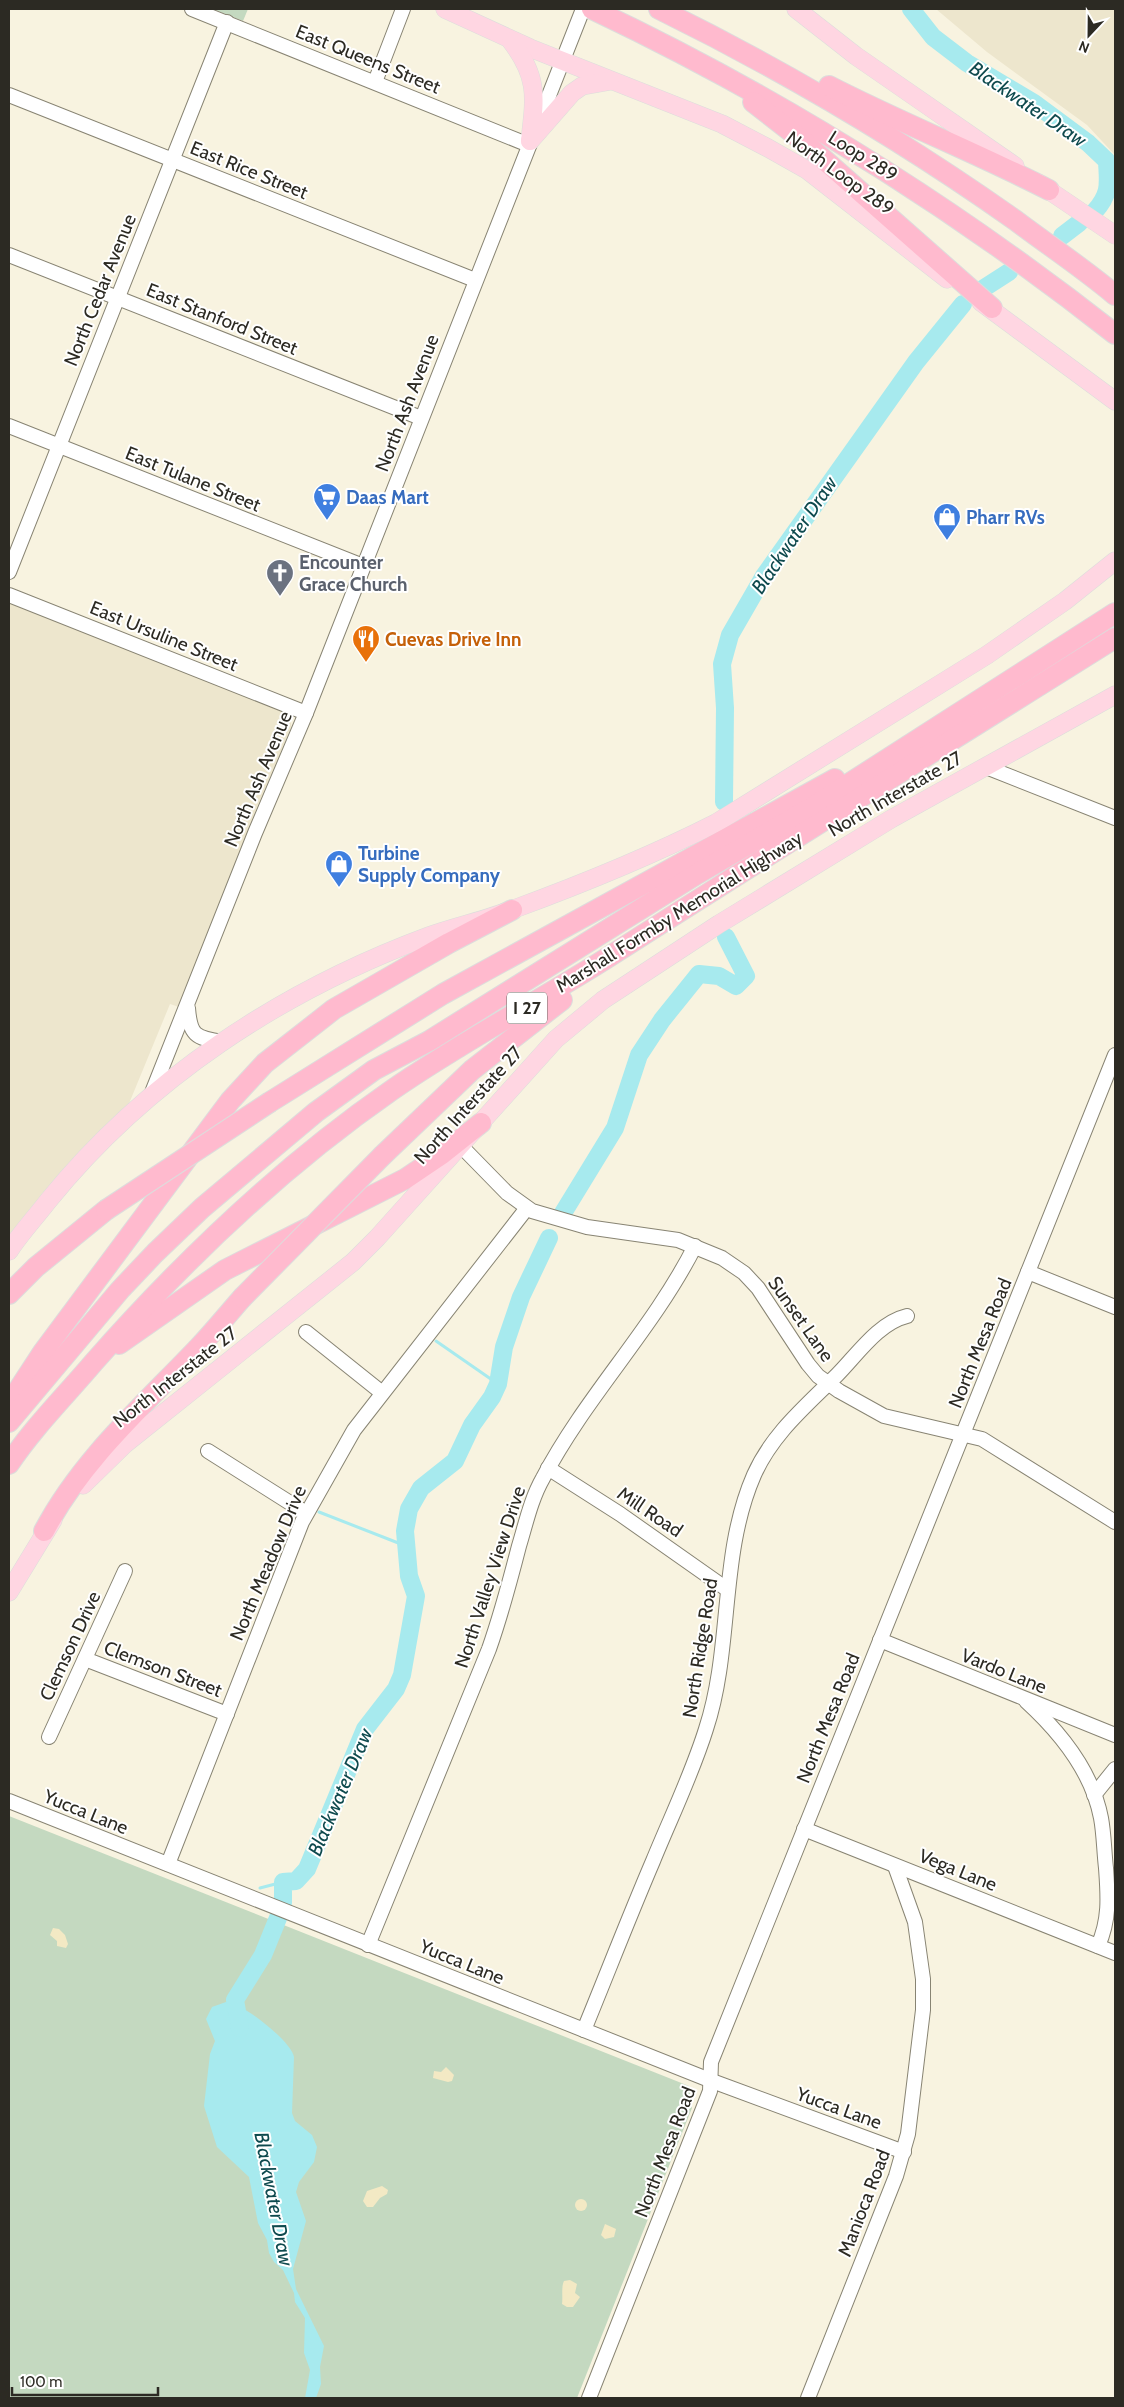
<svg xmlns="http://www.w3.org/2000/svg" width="1124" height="2407" font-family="Cabin,sans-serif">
	<rect width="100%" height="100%" fill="#f8f3e0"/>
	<g fill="#ede6cd">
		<path d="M 936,9 L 1115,9 L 1115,155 L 1087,125 L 987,52 Z"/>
		<path d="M 9,602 L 286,712 L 291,722 L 291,727 L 179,1007 L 170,1004 L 128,1106 L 9,1242 Z"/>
	</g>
	<g fill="#c4d9c0">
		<path d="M 213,9 L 248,9 L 243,21 Z"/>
		<path d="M 9,1816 L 689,2086 L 692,2108 L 577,2398 L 9,2398 Z"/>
	</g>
	<g fill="#f3e9c4">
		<path d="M 53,1928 L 59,1929 L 65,1935 L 68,1944 L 66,1948 L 57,1946 L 57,1941 L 50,1935 Z"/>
		<path d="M 446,2067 L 454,2075 L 452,2081 L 448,2082 L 433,2078 L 434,2071 L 441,2072 Z"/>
		<path d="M 382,2186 L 388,2190 L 387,2194 L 380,2198 L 373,2207 L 367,2207 L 363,2201 L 367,2191 Z"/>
		<circle cx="581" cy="2205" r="6"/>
		<path d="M 605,2224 L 616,2229 L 614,2237 L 605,2239 L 601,2235 Z"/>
		<path d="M 570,2280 L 577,2284 L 575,2293 L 580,2297 L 573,2307 L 567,2307 L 562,2304 C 563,2297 561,2287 564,2281 Z"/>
	</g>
	<path fill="#a7eaee" d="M 226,2002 C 242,2002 292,2042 294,2057 L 292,2113 L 295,2121 L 312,2135 L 317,2147 L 314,2162 L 299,2182 L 296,2192 L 306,2221 L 293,2269 L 296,2289 L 324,2346 L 320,2367 L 321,2384 L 316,2398 L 305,2398 L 310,2370 L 304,2353 L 305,2318 L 295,2302 L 294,2293 L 283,2270 L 274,2262 L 269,2253 L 267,2240 L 258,2223 L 249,2177 L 217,2147 L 204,2106 L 210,2054 L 215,2041 L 206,2019 L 212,2007 Z"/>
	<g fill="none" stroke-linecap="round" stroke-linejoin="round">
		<g stroke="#a7eaee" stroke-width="3">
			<path d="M 436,1341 L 498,1384"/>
			<path d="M 319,1512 L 406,1546"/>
			<path d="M 260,1888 L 283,1882"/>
		</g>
		<g stroke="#a7eaee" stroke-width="18">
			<path d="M 911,9 L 933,37 L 967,63 L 1034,103 L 1088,143 L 1107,161 C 1108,183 1111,193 1095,211"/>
			<path d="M 1062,236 L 1079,223"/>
			<path d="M 981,290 L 1009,272"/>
			<path d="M 724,802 L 725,708 L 722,664 L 730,635 L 764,576 L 916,362 L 963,304"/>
			<path d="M 563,1213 L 615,1128 L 639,1055 L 662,1020 L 699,974 L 719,976 L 736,986 L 746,976 L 726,937"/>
			<path d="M 283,1903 L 283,1882 L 296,1881 L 307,1869 L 365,1729 L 396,1689 L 402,1675 L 416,1596 L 409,1576 L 405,1531 L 409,1509 L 421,1488 L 455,1461 L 472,1425 L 492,1397 L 498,1384 L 504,1347 L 521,1297 L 549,1238"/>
			<path d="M 240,2028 L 235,2000 L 263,1955 L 278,1918"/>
		</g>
		<defs>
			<g id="minor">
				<path d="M 192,9 L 529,145"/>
				<path d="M 375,82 L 403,9"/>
				<path d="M 9,95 L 475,280"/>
				<path d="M 9,255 L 421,418"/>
				<path d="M 9,426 L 363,566"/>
				<path d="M 9,572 L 227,22"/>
				<path d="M 9,595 L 306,713"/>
				<path d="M 986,767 L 1115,818"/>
				<path d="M 188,1008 C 190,1035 195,1038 222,1042"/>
				<path d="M 151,1095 L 255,833 L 306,713 L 583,9"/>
				<path d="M 460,1145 L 507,1193 L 532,1211 L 587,1227 L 678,1240 L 722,1258 L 744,1273 L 758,1288 L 808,1364 L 818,1376 L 839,1391 L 884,1416 L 982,1439 L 1115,1522"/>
				<path d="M 1028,1272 L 1115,1307"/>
				<path d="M 306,1332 L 381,1392"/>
				<path d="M 208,1451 L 306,1513"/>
				<path d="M 548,1468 L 620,1514 L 728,1590"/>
				<path d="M 880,1640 L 1115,1735"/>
				<path d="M 85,1659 L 227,1714"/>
				<path d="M 1026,1701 C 1060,1732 1092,1771 1101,1818 C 1104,1834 1104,1851 1106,1868 C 1108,1896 1110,1919 1098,1946"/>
				<path d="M 49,1737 L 125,1571"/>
				<path d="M 1094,1795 L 1115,1769"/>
				<path d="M 9,1801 L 712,2081 L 904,2152"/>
				<path d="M 804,1829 L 1115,1953"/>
				<path d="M 168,1864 L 302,1522 L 354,1430 L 527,1208"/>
				<path d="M 368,1945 L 489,1649 C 501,1615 510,1581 519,1546 C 526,1523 531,1499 543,1478 C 586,1396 653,1329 695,1246"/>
				<path d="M 584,2030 C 607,1974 629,1917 653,1861 C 671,1817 692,1774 706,1729 C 733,1647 719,1555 754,1475 C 772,1434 806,1406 837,1375 C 857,1355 878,1323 907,1316"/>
				<path d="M 589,2398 L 710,2091 L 711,2062 L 1115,1055"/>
				<path d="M 808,2398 L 896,2176 L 908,2134 L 923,2010 L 923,1979 L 915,1922 L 895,1866"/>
			</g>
			<g id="major">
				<path d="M 445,9 L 530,48 L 722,124 L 768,148 L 807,170 L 947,279"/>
				<path d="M 796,9 L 856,56 L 1015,166"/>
				<path d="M 511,41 C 539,78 535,97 530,141"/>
				<path d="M 530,141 L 572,93 L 582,86 L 610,81"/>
				<path d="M 1038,183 L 1115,235"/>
				<path d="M 981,302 L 1115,401"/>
				<path d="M 9,1251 C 20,1234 35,1218 48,1201 C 147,1079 281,991 429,936 C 457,926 486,920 514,909 C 582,884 651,856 716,823 L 987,655 L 1065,601 L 1115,561"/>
				<path d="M 83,1485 L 125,1444 L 353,1262 L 377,1238 L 556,1039 L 603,1000 L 719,924 L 891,819 L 1115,695"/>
				<path d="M 9,1592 L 53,1520"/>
			</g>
			<g id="highway">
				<path d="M 592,9 C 780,98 951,205 1115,334"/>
				<path d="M 659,9 C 783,70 902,140 1015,220 C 1048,245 1083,268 1115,295"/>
				<path d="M 829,86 C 901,123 977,153 1049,190"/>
				<path d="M 753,102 L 803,141 L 992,308"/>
				<path d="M 270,1102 L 443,994 L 835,779"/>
				<path d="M 383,1155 L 472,1070 L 562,1000"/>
				<path d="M 9,1294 L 36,1267 L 106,1210"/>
				<path d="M 119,1344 L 225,1270 L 405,1179 L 442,1154 L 481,1123"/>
				<path d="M 9,1404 L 43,1352 L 230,1101 L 265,1063 L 334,1009 L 449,943 L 512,910"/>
				<path d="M 9,1422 L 120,1290 L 155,1253 L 202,1208 L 316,1112 L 374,1070 L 429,1041 L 697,874 L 811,808 L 1115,613"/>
				<path d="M 9,1464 C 33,1428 66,1395 94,1362 C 183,1261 281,1167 392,1090 C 461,1042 536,1003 607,958 C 775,850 946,744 1115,638"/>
				<path d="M 44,1531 C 82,1459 144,1405 199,1347 C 214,1331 228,1314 242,1298"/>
			</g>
		</defs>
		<use href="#minor" stroke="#888473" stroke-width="16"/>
		<use href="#major" stroke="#dddddc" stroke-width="19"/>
		<use href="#highway" stroke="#dddddc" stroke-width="22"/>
		<use href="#minor" stroke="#fff" stroke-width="14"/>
		<use href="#major" stroke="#ffd6e2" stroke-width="18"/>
		<use href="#highway" stroke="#ffbace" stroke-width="20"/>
		<defs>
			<g id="highway-bridge">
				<path d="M 106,1210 L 270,1102"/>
				<path d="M 242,1298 L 383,1155"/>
			</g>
		</defs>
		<use href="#highway-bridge" stroke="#dddddc" stroke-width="22" stroke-linecap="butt"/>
		<use href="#highway-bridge" stroke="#ffbace" stroke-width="20"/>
	</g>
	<defs>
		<symbol id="supermarket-pin" viewBox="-11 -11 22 30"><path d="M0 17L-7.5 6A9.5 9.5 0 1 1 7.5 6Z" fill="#3f7fe0" stroke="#fff"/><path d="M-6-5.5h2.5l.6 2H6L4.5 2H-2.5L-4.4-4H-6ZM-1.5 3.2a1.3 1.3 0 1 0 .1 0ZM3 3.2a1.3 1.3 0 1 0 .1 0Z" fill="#fff"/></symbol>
		<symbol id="shop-pin" viewBox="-11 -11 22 30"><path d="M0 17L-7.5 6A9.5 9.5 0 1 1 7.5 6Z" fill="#3f7fe0" stroke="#fff"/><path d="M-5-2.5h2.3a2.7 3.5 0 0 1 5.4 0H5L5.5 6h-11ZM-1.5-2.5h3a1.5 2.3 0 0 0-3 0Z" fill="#fff"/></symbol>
		<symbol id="church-pin" viewBox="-11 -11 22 30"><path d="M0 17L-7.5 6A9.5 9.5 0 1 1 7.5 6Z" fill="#6b7280" stroke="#fff"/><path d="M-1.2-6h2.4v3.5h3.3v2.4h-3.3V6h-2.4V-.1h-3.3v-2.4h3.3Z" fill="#fff"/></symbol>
		<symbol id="restaurant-pin" viewBox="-11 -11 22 30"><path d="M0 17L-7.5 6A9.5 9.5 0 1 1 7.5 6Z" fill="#e8710a" stroke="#fff"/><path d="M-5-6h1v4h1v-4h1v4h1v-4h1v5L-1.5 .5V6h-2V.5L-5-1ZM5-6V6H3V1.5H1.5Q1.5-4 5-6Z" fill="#fff"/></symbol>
	</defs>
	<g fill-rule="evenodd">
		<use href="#supermarket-pin" x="311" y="481" width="32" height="43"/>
		<use href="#shop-pin" x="931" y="501" width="32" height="43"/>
		<use href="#church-pin" x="264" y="557" width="32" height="43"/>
		<use href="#restaurant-pin" x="350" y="623" width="32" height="43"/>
		<use href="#shop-pin" x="323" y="848" width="32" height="43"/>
	</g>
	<g text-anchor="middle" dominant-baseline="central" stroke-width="4" stroke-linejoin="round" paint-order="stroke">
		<rect fill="#fff" stroke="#6b6a65" stroke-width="1" x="507" y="992.5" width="40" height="31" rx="4"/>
		<g font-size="18" font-weight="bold" fill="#2c2a23">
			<text x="527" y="1008">I 27</text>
		</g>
		<g font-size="19" fill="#2c2a23" stroke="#fff">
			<text transform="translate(368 59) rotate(22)">East Queens Street</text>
			<text transform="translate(863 156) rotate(32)">Loop 289</text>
			<text transform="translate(249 170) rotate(22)">East Rice Street</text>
			<text transform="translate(840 173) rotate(36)">North Loop 289</text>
			<text transform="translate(100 290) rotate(-68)">North Cedar Avenue</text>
			<text transform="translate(222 319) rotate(22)">East Stanford Street</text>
			<text transform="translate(407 403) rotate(-69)">North Ash Avenue</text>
			<text transform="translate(193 479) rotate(22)">East Tulane Street</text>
			<text transform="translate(164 636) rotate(22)">East Ursuline Street</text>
			<text transform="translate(258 779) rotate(-67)">North Ash Avenue</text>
			<text transform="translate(895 794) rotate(-30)">North Interstate 27</text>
			<text transform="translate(679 912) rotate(-32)">Marshall Formby Memorial Highway</text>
			<text transform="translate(468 1105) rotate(-48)">North Interstate 27</text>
			<text transform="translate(801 1319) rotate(55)">Sunset Lane</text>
			<text transform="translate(980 1343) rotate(-68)">North Mesa Road</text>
			<text transform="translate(175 1377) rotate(-38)">North Interstate 27</text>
			<text transform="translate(650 1512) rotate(34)">Mill Road</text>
			<text transform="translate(268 1563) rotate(-67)">North Meadow Drive</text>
			<text transform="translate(490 1577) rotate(-72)">North Valley View Drive</text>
			<text transform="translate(70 1646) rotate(-65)">Clemson Drive</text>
			<text transform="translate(700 1648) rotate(-81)">North Ridge Road</text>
			<text transform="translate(163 1669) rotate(21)">Clemson Street</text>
			<text transform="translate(1004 1671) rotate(22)">Vardo Lane</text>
			<text transform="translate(828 1718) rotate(-68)">North Mesa Road</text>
			<text transform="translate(86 1812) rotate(22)">Yucca Lane</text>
			<text transform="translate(958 1870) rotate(22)">Vega Lane</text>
			<text transform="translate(462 1962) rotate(22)">Yucca Lane</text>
			<text transform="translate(839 2108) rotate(20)">Yucca Lane</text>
			<text transform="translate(665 2152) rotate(-69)">North Mesa Road</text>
			<text transform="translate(864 2203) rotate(-69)">Manioca Road</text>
		</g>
		<g font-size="19" font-weight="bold" fill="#366cbe" stroke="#fff" text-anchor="start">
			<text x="346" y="497">Daas Mart</text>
			<text x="966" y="517">Pharr RVs</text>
			<text x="358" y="853">Turbine<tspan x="358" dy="22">Supply Company</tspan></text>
		</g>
		<g font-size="19" font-weight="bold" fill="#5b616d" stroke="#fff" text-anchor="start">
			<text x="299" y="562">Encounter<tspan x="299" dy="22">Grace Church</tspan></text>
		</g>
		<g font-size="19" font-weight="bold" fill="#c56008" stroke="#fff" text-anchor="start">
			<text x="385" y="639">Cuevas Drive Inn</text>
		</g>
		<g font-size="20" font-style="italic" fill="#0e4a4e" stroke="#fff">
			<text transform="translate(1028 104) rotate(34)">Blackwater Draw</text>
			<text transform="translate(794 535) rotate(-56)">Blackwater Draw</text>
			<text transform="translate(340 1792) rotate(-67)">Blackwater Draw</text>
			<text transform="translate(274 2199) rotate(79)">Blackwater Draw</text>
		</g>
	</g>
	<rect width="1124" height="2407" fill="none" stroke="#2c2a23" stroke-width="20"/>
	<g transform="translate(1089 35) rotate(202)" stroke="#ffffff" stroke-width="4" paint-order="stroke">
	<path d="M0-4L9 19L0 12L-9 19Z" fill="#2c2a23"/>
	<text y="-8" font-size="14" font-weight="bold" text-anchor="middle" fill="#2c2a23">N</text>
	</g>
	<path d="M12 2387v8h146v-8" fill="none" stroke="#2c2a23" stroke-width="2.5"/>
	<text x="20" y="2387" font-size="15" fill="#2c2a23" stroke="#ffffff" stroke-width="4" paint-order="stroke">100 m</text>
</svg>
